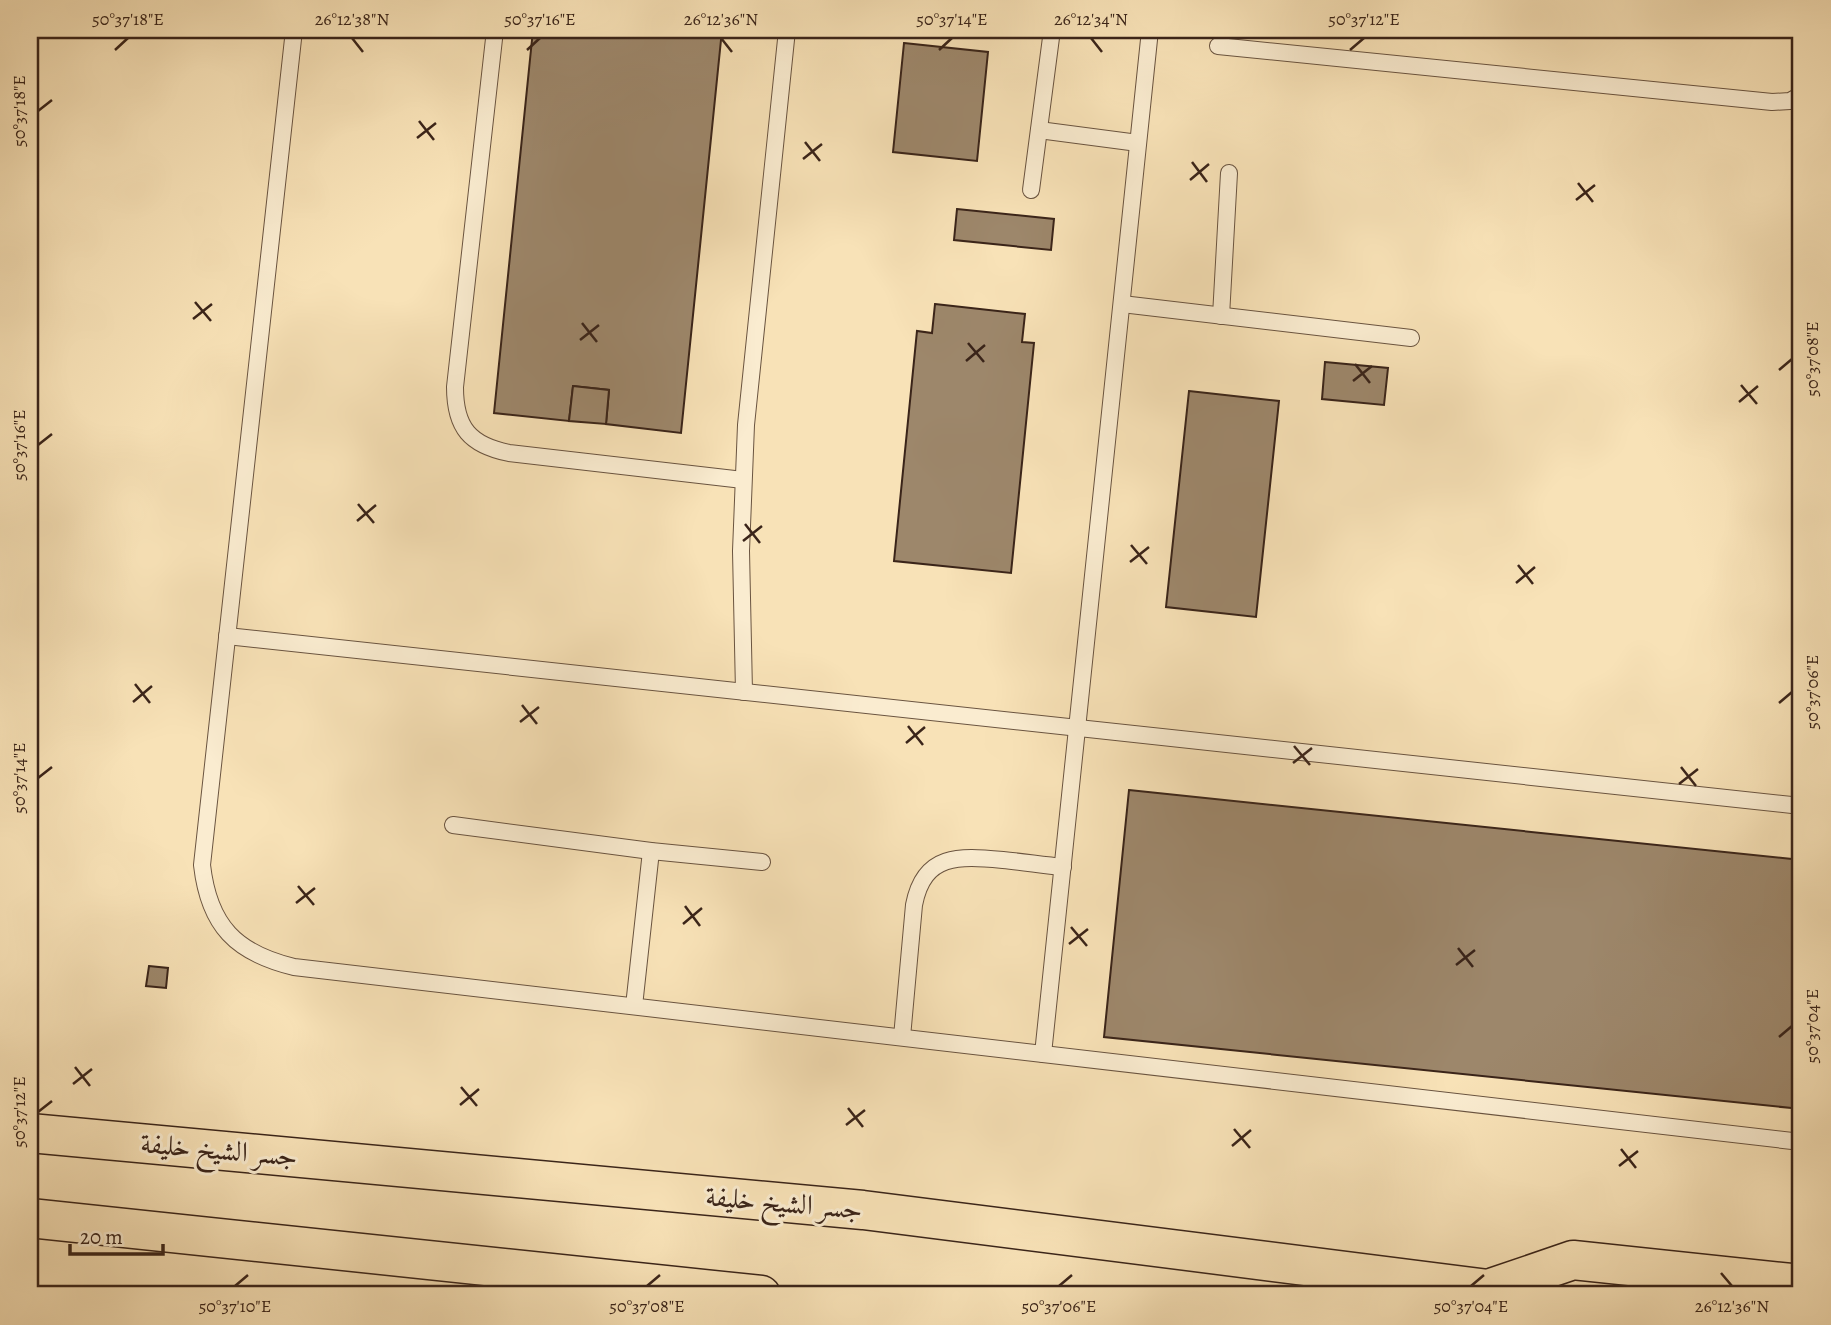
<svg xmlns="http://www.w3.org/2000/svg" width="1831" height="1325" font-family="Alegreya,Amiri,serif">
	<rect width="100%" height="100%" fill="#f8e2b7"/>
	<filter id="stains"><feTurbulence type="fractalNoise" baseFrequency=".00286" numOctaves="4"/><feColorMatrix values="0 0 0 0 .2 0 0 0 0 .09 0 0 0 0 .02 0 0 0 .5 -.17"/></filter>
	<radialGradient id="worn" r=".72"><stop offset=".6" stop-color="#630" stop-opacity="0"/><stop offset="1" stop-color="#630" stop-opacity=".3"/></radialGradient>
	<g fill="#9d876b" stroke="#3a2419" stroke-width="2">
		<path d="M 533,30 L 722,30 L 681,433 L 606,424 L 609,390 L 573,386 L 569,421 L 494,413 Z"/>
		<path d="M 904,43 L 988,52 L 977,161 L 893,152 Z"/>
		<path d="M 957,209 L 1054,219 L 1051,250 L 954,240 Z"/>
		<path d="M 935,304 L 1025,314 L 1022,342 L 1034,343 L 1011,573 L 894,561 L 917,331 L 932,333 Z"/>
		<path d="M 1325,362 L 1388,368 L 1384,405 L 1322,399 Z"/>
		<path d="M 573,386 L 609,390 L 606,424 L 569,421 Z"/>
		<path d="M 1189,391 L 1279,401 L 1256,617 L 1166,607 Z"/>
		<path d="M 1129,790 L 1801,860 L 1801,1109 L 1104,1037 Z"/>
		<path d="M 149,966 L 168,968 L 166,988 L 146,986 Z"/>
	</g>
	<g fill="none" stroke-linecap="round" stroke-linejoin="round">
		<defs>
			<g id="service">
				<path d="M 294,30 L 202,865 C 209,926 236,953 294,967 L 1801,1142"/>
				<path d="M 495,30 L 455,387 C 455,428 470,445 509,453 L 743,480"/>
				<path d="M 1218,46 L 1772,102 L 1790,101 L 1801,95"/>
				<path d="M 1039,130 L 1138,143"/>
				<path d="M 1031,190 L 1052,30"/>
				<path d="M 1122,304 L 1411,338"/>
				<path d="M 1221,316 L 1229,173"/>
				<path d="M 227,636 L 1801,806"/>
				<path d="M 744,692 L 741,551 L 746,425 L 787,30"/>
				<path d="M 453,825 L 651,851 L 762,862"/>
				<path d="M 634,1006 L 651,851"/>
				<path d="M 902,1037 L 914,905 C 924,853 959,856 1003,860 C 1023,862 1043,865 1063,867"/>
				<path d="M 1043,1054 L 1150,30"/>
			</g>
			<g id="motorway">
				<path d="M 30,1133 L 863,1210 L 1535,1295"/>
				<path d="M 30,1218 L 761,1295"/>
				<path d="M 1494,1287 L 1573,1260 L 1801,1284"/>
			</g>
		</defs>
		<use href="#service" stroke="#6a5440" stroke-width="18"/>
		<use href="#motorway" stroke="#3a2419" stroke-width="41"/>
		<use href="#service" stroke="#faecd0" stroke-width="16"/>
		<use href="#motorway" stroke="#f8e2b7" stroke-width="38"/>
	</g>
	<path fill="none" stroke="#3a2419" stroke-width="2.5" d="M 352,38 L 363,52M 721,38 L 732,52M 1091,38 L 1102,52M 115,50 L 128,38M 527,50 L 540,38M 939,50 L 952,38M 1350,50 L 1364,38M 38,111 L 52,100M 419,121 L 434,140M 417,138 L 436,123M 805,142 L 820,161M 803,159 L 822,144M 1192,162 L 1207,182M 1190,180 L 1209,164M 1578,183 L 1593,202M 1576,200 L 1595,185M 195,302 L 211,321M 193,319 L 212,304M 582,323 L 597,342M 580,340 L 599,325M 968,343 L 984,362M 966,361 L 985,345M 1355,364 L 1370,383M 1779,370 L 1792,359M 1353,381 L 1372,366M 1741,385 L 1757,404M 1739,402 L 1758,386M 38,445 L 52,434M 358,504 L 374,523M 357,521 L 376,505M 745,524 L 760,543M 743,541 L 762,526M 1131,545 L 1147,564M 1130,562 L 1149,547M 1518,565 L 1533,584M 1516,583 L 1535,567M 135,684 L 150,703M 133,702 L 152,686M 1779,703 L 1792,692M 522,705 L 537,724M 520,722 L 539,707M 908,726 L 923,745M 906,743 L 925,727M 1294,746 L 1310,765M 1293,763 L 1312,748M 1681,767 L 1696,786M 38,778 L 52,767M 1679,784 L 1698,769M 298,886 L 314,905M 296,903 L 315,888M 685,906 L 700,926M 683,924 L 702,908M 1071,927 L 1087,946M 1069,944 L 1088,929M 1458,948 L 1473,967M 1456,965 L 1475,950M 1779,1037 L 1792,1026M 75,1067 L 90,1086M 73,1084 L 92,1069M 461,1087 L 477,1106M 460,1105 L 479,1089M 848,1108 L 863,1127M 38,1112 L 52,1101M 846,1125 L 865,1110M 1234,1129 L 1250,1148M 1232,1146 L 1251,1130M 1621,1149 L 1636,1168M 1619,1166 L 1638,1151M 1721,1273 L 1732,1286M 235,1286 L 248,1275M 647,1286 L 660,1275M 1059,1286 L 1072,1275M 1471,1286 L 1484,1275"/>
	<g text-anchor="middle" dominant-baseline="central" stroke-width="6" stroke-linejoin="round" paint-order="stroke">
		<g font-size="28" fill="#3a2419" stroke="#faecd0">
			<text transform="translate(219 1150) rotate(5)">جسر الشيخ خليفة</text>
			<text transform="translate(784 1203) rotate(5)">جسر الشيخ خليفة</text>
		</g>
	</g>
	<rect width="1831" height="1325" fill="none" stroke="#f8e2b7" stroke-width="77"/>
	<path d="M70 1244v10h93v-10" fill="none" stroke="#3a2419" stroke-width="3.5"/>
	<text x="80" y="1244" font-size="21" fill="#3a2419" stroke="#faecd0" stroke-width="5" paint-order="stroke">20 m</text>
	<rect x="38" y="38" width="1754" height="1248" fill="none" stroke="#3a2419" stroke-width="2.5"/>
	<g font-size="18" text-anchor="middle" fill="#3a2419">
		<text x="128" y="25">50°37'18"E</text>
		<text x="352" y="25">26°12'38"N</text>
		<text x="540" y="25">50°37'16"E</text>
		<text x="721" y="25">26°12'36"N</text>
		<text x="952" y="25">50°37'14"E</text>
		<text x="1091" y="25">26°12'34"N</text>
		<text x="1364" y="25">50°37'12"E</text>
		<text transform="translate(19 111) rotate(-90)" y="6">50°37'18"E</text>
		<text transform="translate(1812 359) rotate(-90)" y="6">50°37'08"E</text>
		<text transform="translate(19 445) rotate(-90)" y="6">50°37'16"E</text>
		<text transform="translate(1812 692) rotate(-90)" y="6">50°37'06"E</text>
		<text transform="translate(19 778) rotate(-90)" y="6">50°37'14"E</text>
		<text transform="translate(1812 1026) rotate(-90)" y="6">50°37'04"E</text>
		<text transform="translate(19 1112) rotate(-90)" y="6">50°37'12"E</text>
		<text x="235" y="1312">50°37'10"E</text>
		<text x="647" y="1312">50°37'08"E</text>
		<text x="1059" y="1312">50°37'06"E</text>
		<text x="1471" y="1312">50°37'04"E</text>
		<text x="1732" y="1312">26°12'36"N</text>
	</g>
	<rect width="100%" height="100%" filter="url(#stains)"/>
	<rect width="100%" height="100%" fill="url(#worn)"/>
</svg>
